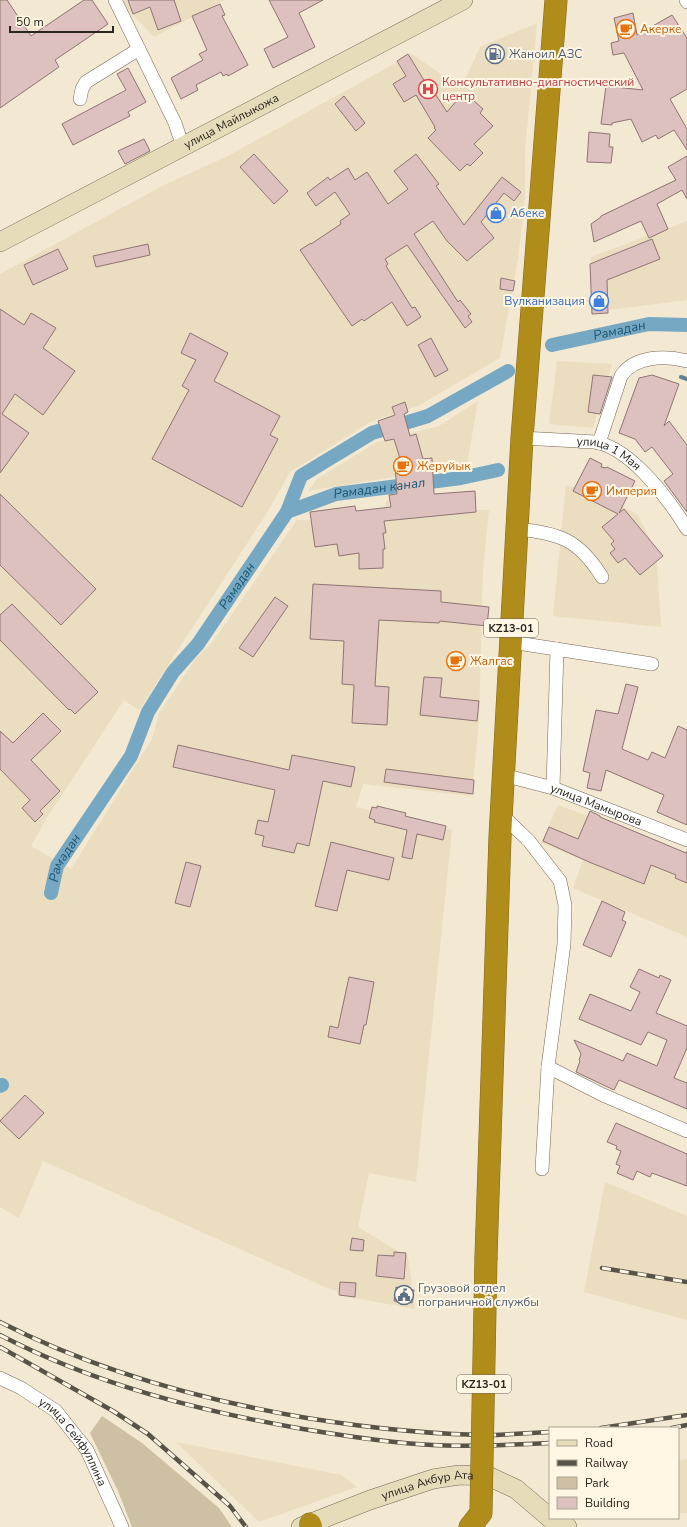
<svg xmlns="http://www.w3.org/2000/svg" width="687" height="1527" font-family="'Nunito Sans',sans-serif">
	<rect width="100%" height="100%" fill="#f3e8d1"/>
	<g fill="#ebddc0">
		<path d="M 121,0 L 225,0 L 154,37 L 123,5 Z"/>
		<path d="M 537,23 L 525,151 L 525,199 L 518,258 L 500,358 L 418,406 L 372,421 L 290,472 L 268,511 L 139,710 L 124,700 L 46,819 L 31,846 L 71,869 L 152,739 L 159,713 L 195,660 L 214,640 L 297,520 L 382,519 L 386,501 L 422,494 L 470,510 L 489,510 L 483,570 L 479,720 L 474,774 L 470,796 L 363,784 L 356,807 L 419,821 L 452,830 L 416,1182 L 369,1173 L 358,1227 L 408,1257 L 415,1309 L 355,1298 L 325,1287 L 43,1161 L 19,1218 L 0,1207 L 0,274 L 164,185 L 228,156 L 412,54 L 461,88 L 480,47 Z"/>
		<path d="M 687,221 L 687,300 L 593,312 L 591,257 Z"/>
		<path d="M 557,361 L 612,364 L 593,428 L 549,424 Z"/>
		<path d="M 478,401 L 467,465 L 308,491 L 317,479 L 377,442 L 439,426 Z"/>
		<path d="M 566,485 L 600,494 L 638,515 L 656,551 L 661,627 L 553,616 Z"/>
		<path d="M 558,805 L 687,853 L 687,937 L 573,888 L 583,860 L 541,843 Z"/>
		<path d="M 605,1182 L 687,1216 L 687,1320 L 584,1292 Z"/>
		<path d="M 176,1442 L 341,1475 L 357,1487 L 259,1522 Z"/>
		<path d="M 687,1459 L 687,1513 L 678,1513 L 678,1461 Z"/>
	</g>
	<path fill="#cec0a2" d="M 102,1416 L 142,1443 L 219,1508 L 232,1527 L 132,1527 L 118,1491 L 90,1433 Z"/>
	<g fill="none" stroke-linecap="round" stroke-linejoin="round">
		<path stroke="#608191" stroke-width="4" d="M 681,377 L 687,379"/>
		<g stroke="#77a8c3" stroke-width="14">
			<path id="s1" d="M 552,345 L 649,324 L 687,325"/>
			<path id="s2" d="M 287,512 L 336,494 L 461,478 L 498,470"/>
			<path id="s3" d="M 51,893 L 57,866 L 131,756 L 148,712 L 173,672 L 198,644 L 287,512 L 301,476 L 372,433 L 428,416 L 508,371"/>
			<path d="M 0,1086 L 2,1085"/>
		</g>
	</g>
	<g fill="#ddc1bf" stroke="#8e7473">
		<path d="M 0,0 L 7,0 L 31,36 L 84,0 L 92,0 L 108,24 L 55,60 L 59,67 L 0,108 Z"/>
		<path d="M 128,0 L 174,0 L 181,21 L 158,30 L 150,7 L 133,14 Z"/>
		<path d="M 269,0 L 323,0 L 299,13 L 315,47 L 273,68 L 264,49 L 288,37 Z"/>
		<path d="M 220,4 L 225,15 L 222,16 L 248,65 L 228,76 L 227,74 L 223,76 L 221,72 L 196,85 L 198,90 L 181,99 L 171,78 L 203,60 L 199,54 L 207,50 L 192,16 Z"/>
		<path d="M 633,13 L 637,35 L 672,15 L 687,38 L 687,89 L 670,99 L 687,129 L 687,150 L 674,130 L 658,139 L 656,135 L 642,142 L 631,119 L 612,123 L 612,125 L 601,124 L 606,86 L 643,90 L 624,53 L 613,55 L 611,43 L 619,41 L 614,18 Z"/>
		<path d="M 408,54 L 425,82 L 430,79 L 436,87 L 432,89 L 447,112 L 464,92 L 483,109 L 480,113 L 493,126 L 474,144 L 483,153 L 470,166 L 467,164 L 460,171 L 428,138 L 436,130 L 434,128 L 435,127 L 416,95 L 404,102 L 393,84 L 406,76 L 397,61 Z"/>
		<path d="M 128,68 L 146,102 L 128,112 L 130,116 L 73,145 L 62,124 L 126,90 L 117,74 Z"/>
		<path d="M 344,96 L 365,123 L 356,131 L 335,104 Z"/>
		<path d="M 589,132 L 610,134 L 609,147 L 613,147 L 611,163 L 587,162 Z"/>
		<path d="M 144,139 L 150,151 L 125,164 L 118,151 Z"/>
		<path d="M 254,154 L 288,191 L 274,204 L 240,167 Z"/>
		<path d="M 416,154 L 439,184 L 436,186 L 464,225 L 502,177 L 521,192 L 514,201 L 504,193 L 481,222 L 494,238 L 467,261 L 447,241 L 433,221 L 414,234 L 458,302 L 460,300 L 471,314 L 468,316 L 472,322 L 465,328 L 407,245 L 385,259 L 388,264 L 386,266 L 412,308 L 415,307 L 421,317 L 407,326 L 392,302 L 364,321 L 362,319 L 352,326 L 300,250 L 311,243 L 311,244 L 341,224 L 340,221 L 350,214 L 335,192 L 316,206 L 307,193 L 328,177 L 330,180 L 348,168 L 355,180 L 367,172 L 388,204 L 408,189 L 394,171 Z"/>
		<path d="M 687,156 L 687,199 L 682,190 L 657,204 L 668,229 L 649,238 L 641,221 L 594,242 L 591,224 L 601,217 L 601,216 L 676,180 L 668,167 Z"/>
		<path d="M 652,239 L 660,259 L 607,280 L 608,313 L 592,314 L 590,264 Z"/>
		<path d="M 148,244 L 150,255 L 96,267 L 93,256 Z"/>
		<path d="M 58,249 L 68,269 L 33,285 L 24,265 Z"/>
		<path d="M 501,278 L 515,281 L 513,291 L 500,289 Z"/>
		<path d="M 0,309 L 24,325 L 31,313 L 56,328 L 43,348 L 75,371 L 43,415 L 15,394 L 2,414 L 29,433 L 0,473 Z"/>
		<path d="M 190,333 L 228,353 L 214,381 L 280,416 L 270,435 L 278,439 L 242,507 L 152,459 L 189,390 L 182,386 L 196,360 L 181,353 Z"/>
		<path d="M 431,338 L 448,370 L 435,377 L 418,345 Z"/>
		<path d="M 593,375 L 612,377 L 600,414 L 588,412 Z"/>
		<path d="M 652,375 L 679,384 L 664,426 L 669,421 L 687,445 L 687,512 L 664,481 L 673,474 L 652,447 L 645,452 L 635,439 L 619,433 L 639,378 Z"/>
		<path d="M 405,402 L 408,412 L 404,414 L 410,436 L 416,434 L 423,459 L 432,458 L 434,494 L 475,491 L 476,512 L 384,521 L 386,533 L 383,533 L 385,549 L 383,549 L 383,568 L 359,569 L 359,553 L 339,556 L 337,544 L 315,547 L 310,512 L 355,506 L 356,511 L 391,507 L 389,495 L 397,494 L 395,465 L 402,465 L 394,439 L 385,441 L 378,421 L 395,415 L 392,407 Z"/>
		<path d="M 590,458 L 602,464 L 601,467 L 606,468 L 607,467 L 635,481 L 619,513 L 624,509 L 663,556 L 640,575 L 625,558 L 618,563 L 610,553 L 615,549 L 611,544 L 614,541 L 602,527 L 618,514 L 573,491 Z"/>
		<path d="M 0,494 L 96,589 L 61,625 L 0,565 Z"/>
		<path d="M 313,584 L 441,591 L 441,602 L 489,607 L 487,626 L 440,621 L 439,623 L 379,620 L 375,686 L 389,687 L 387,725 L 352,723 L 354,685 L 342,684 L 344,641 L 310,639 Z"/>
		<path d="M 275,597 L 288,606 L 253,657 L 239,648 Z"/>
		<path d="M 12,604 L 98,692 L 75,714 L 70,709 L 69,710 L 0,640 L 0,615 Z"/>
		<path d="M 424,677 L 442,678 L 440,697 L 479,701 L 477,721 L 420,715 Z"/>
		<path d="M 626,684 L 638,687 L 622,749 L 648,760 L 652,752 L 665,758 L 678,726 L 687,730 L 687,825 L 657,812 L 664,795 L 606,770 L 601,791 L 587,788 L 590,773 L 583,771 L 596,710 L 618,714 Z"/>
		<path d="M 43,713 L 61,731 L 31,760 L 60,791 L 40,811 L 43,814 L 35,822 L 22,808 L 30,800 L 0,769 L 0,731 L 13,743 Z"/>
		<path d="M 178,745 L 289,770 L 292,755 L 355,767 L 351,787 L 323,781 L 309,846 L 297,843 L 294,853 L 262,846 L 264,836 L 255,834 L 258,820 L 268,822 L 275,790 L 173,767 Z"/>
		<path d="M 386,769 L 474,780 L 473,794 L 384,782 Z"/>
		<path d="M 377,806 L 406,813 L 405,816 L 446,826 L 443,840 L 417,834 L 412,859 L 402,857 L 407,830 L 374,822 L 375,820 L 369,818 L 372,807 L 377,808 Z"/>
		<path d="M 590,811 L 600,816 L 600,817 L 686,853 L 687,851 L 687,883 L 675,878 L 676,875 L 651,865 L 644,884 L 589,862 L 543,841 L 549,827 L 578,839 Z"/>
		<path d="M 331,842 L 394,858 L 389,880 L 347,870 L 337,911 L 315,906 Z"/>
		<path d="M 186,862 L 201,866 L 190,907 L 175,903 Z"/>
		<path d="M 602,901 L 625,912 L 622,920 L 626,922 L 611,957 L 583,945 Z"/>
		<path d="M 639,969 L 659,978 L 660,975 L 671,980 L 656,1013 L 687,1026 L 687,1048 L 674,1078 L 687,1083 L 687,1109 L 619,1080 L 614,1090 L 576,1072 L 580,1061 L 579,1060 L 581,1054 L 574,1040 L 623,1061 L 627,1053 L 657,1066 L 667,1040 L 648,1032 L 641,1045 L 579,1019 L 590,994 L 631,1011 L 640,992 L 630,987 Z"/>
		<path d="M 349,977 L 374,982 L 366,1025 L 364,1025 L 360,1044 L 328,1037 L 330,1026 L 338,1028 Z"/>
		<path d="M 25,1095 L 44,1113 L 19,1139 L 0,1121 Z"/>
		<path d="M 616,1123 L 687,1154 L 687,1186 L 652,1173 L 650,1177 L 637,1171 L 633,1180 L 617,1173 L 620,1166 L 616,1164 L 621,1151 L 616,1149 L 617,1146 L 607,1142 Z"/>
		<path d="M 352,1238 L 364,1240 L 363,1251 L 350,1250 Z"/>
		<path d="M 394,1252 L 406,1253 L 404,1279 L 376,1276 L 378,1255 L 394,1256 Z"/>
		<path d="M 340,1282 L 356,1283 L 355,1297 L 339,1295 Z"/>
		<path d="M 396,1287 L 414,1290 L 412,1303 L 394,1301 Z"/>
	</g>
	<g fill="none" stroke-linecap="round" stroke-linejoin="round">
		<defs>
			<g id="street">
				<path d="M 115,0 L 175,123 L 183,147"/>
				<path d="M 686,0 L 687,2"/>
				<path d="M 80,99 L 82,89 L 86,82 L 139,49"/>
				<path id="s4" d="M 522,438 C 541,439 559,440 578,441 C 584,442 592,441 599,443 C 633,451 670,501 687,529"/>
				<path d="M 599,443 L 621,376 C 634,356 665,355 687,361"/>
				<path d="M 517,529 C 560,533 579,540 602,577"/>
				<path d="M 511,642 L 652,664"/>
				<path id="s5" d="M 503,775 L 553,788 L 687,840"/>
				<path d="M 553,788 L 557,649"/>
				<path d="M 502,815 L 529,841 L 560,881 L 565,905 L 564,944 L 548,1067 L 542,1169"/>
				<path d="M 548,1067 L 603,1095 L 687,1131"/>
				<path id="s6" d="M 0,1378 L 21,1388 L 56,1411 L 87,1450 L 122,1527"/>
			</g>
			<g id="secondary">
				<path id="s7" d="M 0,242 L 463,0"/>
				<path d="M 550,1518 L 567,1527"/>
				<path id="s8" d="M 301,1527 L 370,1500 L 433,1479 L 459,1475 L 488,1476 L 516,1489 L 550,1518"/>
			</g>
			<g id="highway">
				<path d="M 486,1257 L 500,837 L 522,438 L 556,0"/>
				<path d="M 310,1524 L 311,1527"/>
				<path d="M 470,1527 L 481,1513"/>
			</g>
		</defs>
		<use href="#street" stroke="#736955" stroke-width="14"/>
		<use href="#secondary" stroke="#736955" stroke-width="20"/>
		<use href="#highway" stroke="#81681b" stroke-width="23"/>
		<use href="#street" stroke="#fff" stroke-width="13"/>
		<use href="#secondary" stroke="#e7dcba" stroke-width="19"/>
		<use href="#highway" stroke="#b08c1a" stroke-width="22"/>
		<defs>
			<g id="rail">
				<path d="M 602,1268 L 687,1282"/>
				<path d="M 0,1322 C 96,1371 201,1400 307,1418 C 369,1428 433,1435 496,1435 C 514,1434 532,1433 550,1432"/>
				<path d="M 0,1335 C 94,1384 199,1411 303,1429 C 345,1436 389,1443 432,1445 C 471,1447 511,1445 550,1443"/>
				<path d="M 0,1347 L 113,1411 L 148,1434 L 230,1506 L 246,1527"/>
				<path d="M 601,1428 L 687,1415"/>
				<path d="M 672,1428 L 687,1425"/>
			</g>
		</defs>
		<use href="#rail" stroke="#585347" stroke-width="4.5"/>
		<use href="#rail" stroke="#fff6e3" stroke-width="3" stroke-dasharray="9" stroke-linecap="butt"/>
		<defs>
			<path id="highway-bridge" d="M 481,1511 L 486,1257"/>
		</defs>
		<use href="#highway-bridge" stroke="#81681b" stroke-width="23" stroke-linecap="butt"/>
		<use href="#highway-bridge" stroke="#b08c1a" stroke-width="22"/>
	</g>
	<defs>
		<symbol id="cafe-ring" viewBox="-11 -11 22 22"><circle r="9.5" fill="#fff6e3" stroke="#e8710a" stroke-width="1.5"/><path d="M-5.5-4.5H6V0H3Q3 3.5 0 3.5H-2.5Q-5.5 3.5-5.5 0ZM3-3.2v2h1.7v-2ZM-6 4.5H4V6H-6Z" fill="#e8710a"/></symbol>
		<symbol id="fuel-ring" viewBox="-11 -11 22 22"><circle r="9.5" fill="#fff6e3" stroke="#5c6f8a" stroke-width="1.5"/><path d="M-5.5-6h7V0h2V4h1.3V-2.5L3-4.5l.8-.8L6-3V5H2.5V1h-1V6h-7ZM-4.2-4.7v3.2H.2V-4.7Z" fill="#5c6f8a"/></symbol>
		<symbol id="hospital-ring" viewBox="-11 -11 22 22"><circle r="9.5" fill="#fff6e3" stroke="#e0444e" stroke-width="1.5"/><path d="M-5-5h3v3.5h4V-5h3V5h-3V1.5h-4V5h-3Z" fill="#e0444e"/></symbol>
		<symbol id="shop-ring" viewBox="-11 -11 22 22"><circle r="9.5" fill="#fff6e3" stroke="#3f7fe0" stroke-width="1.5"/><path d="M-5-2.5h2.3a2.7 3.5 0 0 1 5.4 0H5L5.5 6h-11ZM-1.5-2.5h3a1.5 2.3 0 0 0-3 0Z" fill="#3f7fe0"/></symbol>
		<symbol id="civic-ring" viewBox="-11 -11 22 22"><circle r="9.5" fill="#fff6e3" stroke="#5c6f8a" stroke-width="1.5"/><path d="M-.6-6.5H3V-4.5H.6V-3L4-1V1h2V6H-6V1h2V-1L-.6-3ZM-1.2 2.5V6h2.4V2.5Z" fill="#5c6f8a"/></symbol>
	</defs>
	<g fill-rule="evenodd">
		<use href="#cafe-ring" x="615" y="18" width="22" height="22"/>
		<use href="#fuel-ring" x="484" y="43" width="22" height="22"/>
		<use href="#hospital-ring" x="417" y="78" width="22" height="22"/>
		<use href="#shop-ring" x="485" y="202" width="22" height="22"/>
		<use href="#shop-ring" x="588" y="290" width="22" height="22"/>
		<use href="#cafe-ring" x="392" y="455" width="22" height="22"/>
		<use href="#cafe-ring" x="581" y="480" width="22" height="22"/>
		<use href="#cafe-ring" x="445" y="650" width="22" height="22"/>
		<use href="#civic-ring" x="393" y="1284" width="22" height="22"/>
	</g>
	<g text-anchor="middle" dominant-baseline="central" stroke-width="4" stroke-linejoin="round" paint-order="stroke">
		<g fill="#fff6e3" stroke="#6a6458" stroke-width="1">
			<rect x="484" y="619" width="54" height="18" rx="3"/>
			<rect x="457" y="1375" width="54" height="18" rx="3"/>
		</g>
		<g font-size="11" font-weight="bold" fill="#2a261d">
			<text x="511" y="628">KZ13-01</text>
			<text x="484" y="1384">KZ13-01</text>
		</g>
		<g font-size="12" fill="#c56008" stroke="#fff6e3" text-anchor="start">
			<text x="640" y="29">Акерке</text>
			<text x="417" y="466">Жеруйык</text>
			<text x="606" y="491">Империя</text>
			<text x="470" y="661">Жалгас</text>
		</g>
		<g font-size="12" fill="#4e5e75" stroke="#fff6e3" text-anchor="start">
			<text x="509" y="54">Жаноил АЗС</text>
			<text x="418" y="1288">Грузовой отдел<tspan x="418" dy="14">пограничной службы</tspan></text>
		</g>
		<g font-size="12" fill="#be3a42" stroke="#fff6e3" text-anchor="start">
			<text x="442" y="82">Консультативно-диагностический<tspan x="442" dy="14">центр</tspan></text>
		</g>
		<g font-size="12" fill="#2a261d" stroke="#fff6e3">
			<text stroke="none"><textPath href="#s7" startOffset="261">улица Майлыкожа</textPath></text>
			<text stroke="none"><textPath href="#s4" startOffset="90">улица 1 Мая</textPath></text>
			<text stroke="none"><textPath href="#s5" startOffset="98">улица Мамырова</textPath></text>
			<text stroke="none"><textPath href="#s6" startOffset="100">улица Сейфуллина</textPath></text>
			<text stroke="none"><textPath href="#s8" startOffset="134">улица Акбур Ата</textPath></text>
		</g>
		<g font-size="12" fill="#366cbe" stroke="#fff6e3" text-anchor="start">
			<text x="510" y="213">Абеке</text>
			<text x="585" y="301" text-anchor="end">Вулканизация</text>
		</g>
		<g font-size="13" font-style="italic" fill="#175571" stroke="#fff6e3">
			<text stroke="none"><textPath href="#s1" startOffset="69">Рамадан</textPath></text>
			<text stroke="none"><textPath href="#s2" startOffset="96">Рамадан канал</textPath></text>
			<text stroke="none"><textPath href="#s3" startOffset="362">Рамадан</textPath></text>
			<text stroke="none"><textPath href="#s3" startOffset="38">Рамадан</textPath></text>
		</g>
	</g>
	<rect x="549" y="1427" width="130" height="92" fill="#fff6e3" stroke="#aaa394"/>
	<rect x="557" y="1440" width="20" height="6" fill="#e7dcba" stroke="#aaa394"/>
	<text x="585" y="1447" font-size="12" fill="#2a261d">Road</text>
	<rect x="557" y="1460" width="20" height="6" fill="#585347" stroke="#aaa394"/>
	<text x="585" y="1467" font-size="12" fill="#2a261d">Railway</text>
	<rect x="557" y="1477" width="20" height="12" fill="#cec0a2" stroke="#aaa394"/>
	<text x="585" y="1487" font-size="12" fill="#2a261d">Park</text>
	<rect x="557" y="1497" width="20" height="12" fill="#ddc1bf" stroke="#aaa394"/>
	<text x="585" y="1507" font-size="12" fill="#2a261d">Building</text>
	<path d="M10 26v6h103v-6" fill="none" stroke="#2a261d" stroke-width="2"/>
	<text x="16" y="26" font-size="12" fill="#2a261d" stroke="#fff6e3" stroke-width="3" paint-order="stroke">50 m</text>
</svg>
